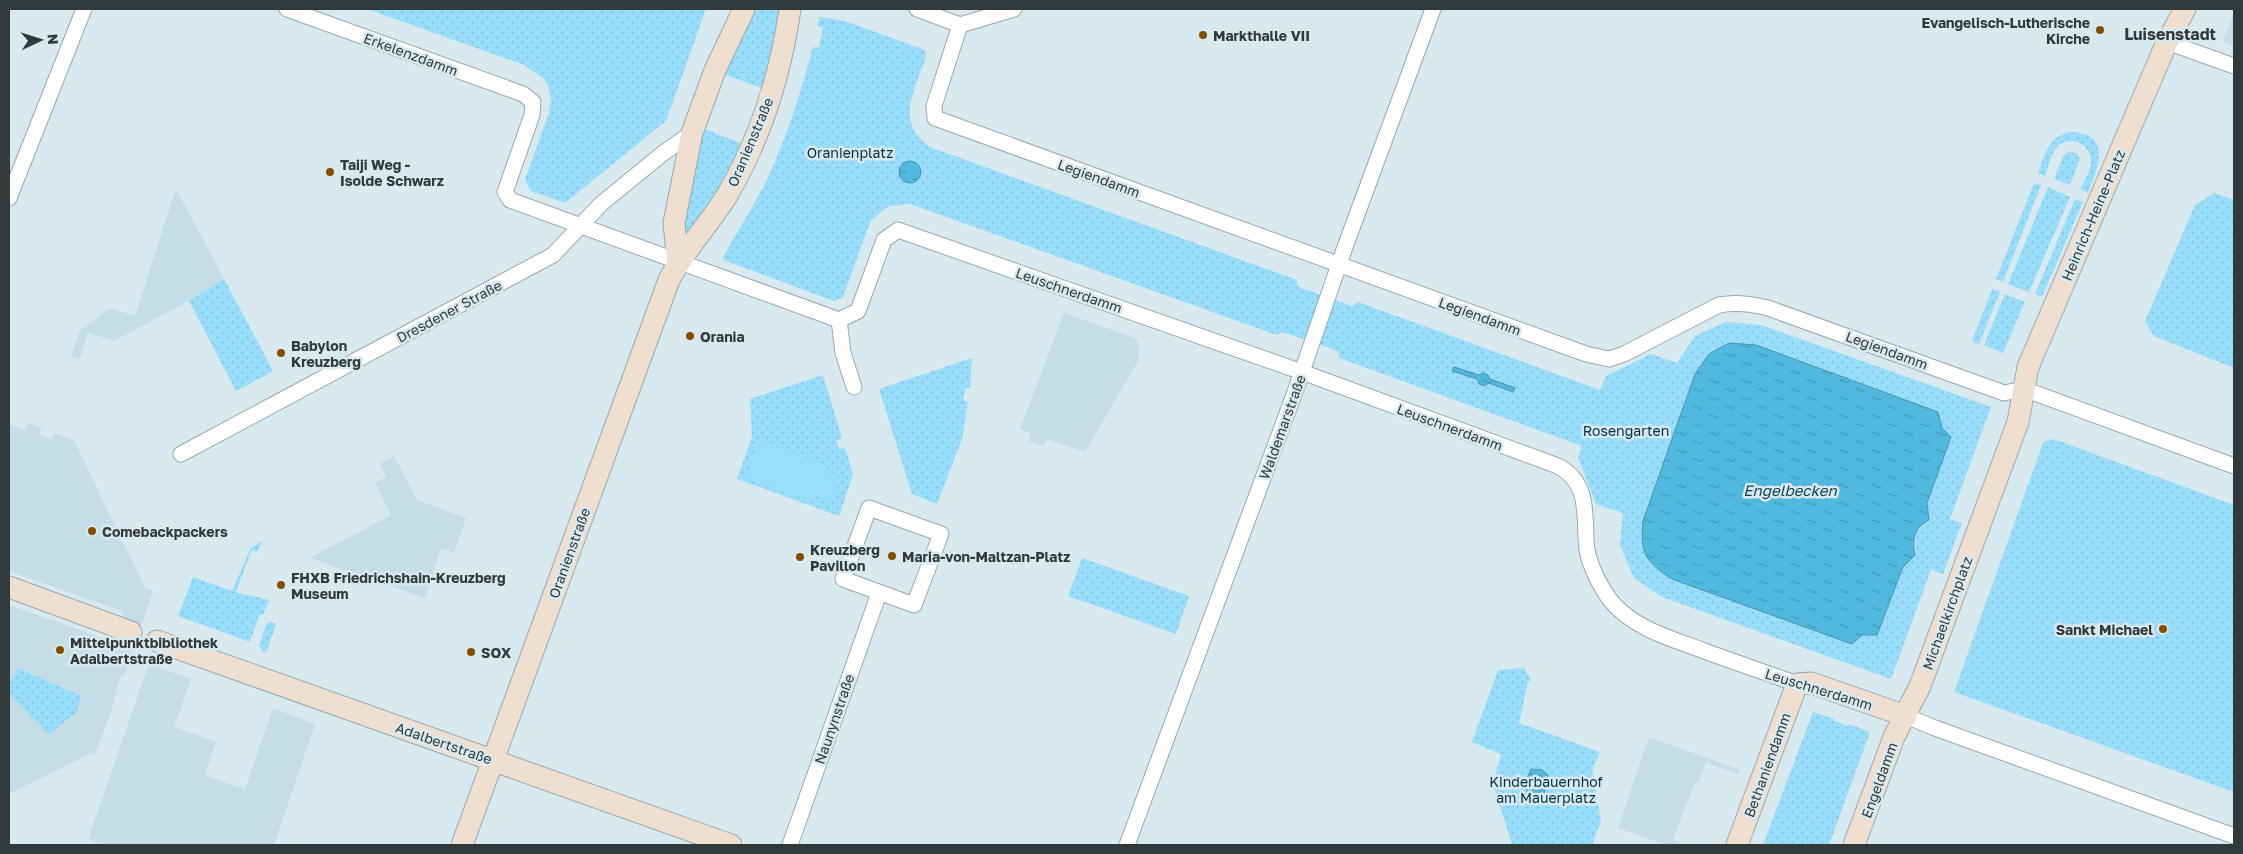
<svg xmlns="http://www.w3.org/2000/svg" width="2243" height="854" font-family="'Golos Text',sans-serif">
	<defs>
		<pattern id="green-dots" width="8" height="8" patternUnits="userSpaceOnUse" patternTransform="scale(1.25)"><rect width="8" height="8" fill="#98ddfa"/><path d="M2 2h.1M6 6h.1" fill="none" stroke="#83bed7" stroke-width="1.8" stroke-linecap="round"/></pattern>
		<pattern id="water-ripples" width="26" height="14" patternUnits="userSpaceOnUse" patternTransform="scale(1.25)"><rect width="26" height="14" fill="#51b9df"/><path d="M2 4q2-2 4 0t4 0M15 11q2-2 4 0t4 0" fill="none" stroke="#4497b6"/></pattern>
	</defs>
	<rect width="100%" height="100%" fill="#d9e9f0"/>
	<g fill="#c5dde7">
		<path d="M 2234,13 L 2234,46 L 2223,41 Z"/>
		<path d="M 176,189 L 224,279 L 189,301 L 114,341 L 88,333 L 80,359 L 71,356 L 80,330 L 110,308 L 135,316 Z"/>
		<path d="M 1064,313 L 1135,338 L 1140,348 L 1138,361 L 1085,452 L 1047,439 L 1044,446 L 1029,441 L 1031,433 L 1020,429 Z"/>
		<path d="M 28,423 L 41,427 L 39,435 L 52,439 L 54,433 L 74,440 L 145,588 L 153,591 L 124,676 L 121,675 L 111,712 L 95,754 L 92,753 L 9,794 L 9,605 L 112,641 L 120,636 L 125,620 L 122,611 L 9,571 L 9,424 L 25,430 Z"/>
		<path d="M 394,456 L 417,500 L 466,518 L 454,553 L 441,548 L 425,598 L 310,558 L 391,515 L 375,483 L 386,477 L 380,464 Z"/>
		<path d="M 149,664 L 191,679 L 174,727 L 216,742 L 205,775 L 245,790 L 273,708 L 315,724 L 274,845 L 103,845 L 88,839 Z"/>
		<path d="M 1649,737 L 1740,770 L 1738,774 L 1706,762 L 1699,783 L 1695,782 L 1673,839 L 1684,844 L 1683,845 L 1666,845 L 1618,828 Z"/>
	</g>
	<g fill="url(#green-dots)" fill-rule="evenodd">
		<path d="M 367,9 L 706,9 L 666,121 L 565,203 L 531,191 L 525,180 L 549,113 L 551,99 L 548,85 L 544,79 L 524,65 Z"/>
		<path d="M 750,9 L 785,9 L 767,90 L 718,72 Z"/>
		<path d="M 820,17 L 845,21 L 925,50 L 926,57 C 915,89 894,123 930,147 L 1297,280 L 1297,285 L 1301,288 L 1352,306 L 1358,302 L 1600,390 L 1606,376 L 1651,354 L 1677,363 L 1695,336 L 1726,322 L 1761,325 L 1991,407 L 1950,519 L 1962,523 L 1943,574 L 1931,570 L 1891,679 L 1662,597 L 1634,578 L 1620,545 L 1623,513 L 1596,504 L 1578,457 L 1582,446 L 1339,358 L 1339,353 L 1333,349 L 1282,332 L 1277,335 L 910,204 L 889,206 L 871,220 L 843,297 L 834,301 L 724,260 L 723,257 C 738,230 755,205 768,177 C 788,135 801,91 813,47 L 819,48 L 823,27 L 817,26 ZM 1729,343 L 1756,345 L 1938,412 L 1942,428 L 1951,437 L 1927,503 L 1928,518 C 1918,531 1910,537 1915,555 L 1903,567 L 1877,635 L 1862,635 L 1856,639 L 1709,354 Z"/>
		<path d="M 699,127 L 746,145 L 728,181 L 687,235 L 683,231 Z"/>
		<path d="M 2073,132 C 2113,135 2097,170 2088,193 L 2080,189 C 2084,182 2090,172 2091,163 C 2093,145 2071,134 2058,146 C 2051,153 2048,167 2045,176 L 2038,173 C 2045,154 2049,134 2073,132 Z"/>
		<path d="M 2069,152 L 2076,153 L 2080,159 L 2070,185 L 2054,179 L 2064,155 Z"/>
		<path d="M 2034,183 L 2041,185 L 2003,282 L 1996,279 Z"/>
		<path d="M 2048,187 L 2070,197 L 2029,292 L 2008,284 Z"/>
		<path d="M 2214,193 L 2234,200 L 2234,368 L 2154,336 L 2145,321 L 2195,205 Z"/>
		<path d="M 2075,199 L 2083,202 L 2042,297 L 2035,294 Z"/>
		<path d="M 224,279 L 273,371 L 236,391 L 189,301 Z"/>
		<path d="M 1992,289 L 2000,292 L 1979,344 L 1972,341 Z"/>
		<path d="M 2005,294 L 2025,302 L 2003,353 L 1984,345 Z"/>
		<path d="M 972,358 L 970,388 L 966,388 L 963,400 L 968,402 L 962,439 L 937,504 L 912,494 L 879,389 Z"/>
		<path d="M 823,375 L 842,438 L 836,441 L 839,449 L 845,447 L 853,475 L 839,516 L 737,479 L 752,437 L 750,399 Z"/>
		<path d="M 2050,439 L 2059,441 L 2234,505 L 2234,792 L 1954,692 L 2043,443 Z"/>
		<path d="M 262,541 L 257,553 L 254,550 L 251,551 L 236,592 C 246,596 257,596 269,600 L 264,613 L 259,616 L 250,642 L 178,616 L 193,577 L 232,591 L 251,548 Z"/>
		<path d="M 1082,558 L 1189,596 L 1176,634 L 1068,596 Z"/>
		<path d="M 270,622 L 276,624 L 266,653 L 262,651 L 259,645 L 267,623 Z"/>
		<path d="M 18,668 L 81,696 L 77,711 L 49,735 L 9,693 L 9,685 Z"/>
		<path d="M 1524,668 L 1531,680 L 1528,682 L 1519,723 L 1600,752 L 1592,771 L 1601,821 L 1592,845 L 1512,845 L 1493,783 L 1501,754 L 1472,742 L 1498,670 Z"/>
		<path d="M 1813,712 L 1834,719 L 1834,721 L 1848,726 L 1849,724 L 1870,732 L 1829,845 L 1763,845 Z"/>
	</g>
	<path fill="#98ddfa" d="M 759,441 L 828,465 L 826,471 L 839,475 L 830,502 L 817,497 L 815,503 L 745,479 Z"/>
	<g fill="url(#water-ripples)" stroke="#4893ae">
		<circle cx="910" cy="172" r="11"/>
		<path d="M 1729,343 L 1756,345 L 1938,412 L 1942,428 L 1951,437 L 1927,503 L 1929,520 C 1915,527 1911,540 1915,555 L 1903,567 L 1877,635 L 1862,635 L 1852,644 L 1672,579 C 1645,561 1640,554 1643,521 L 1695,374 L 1709,354 Z"/>
		<path d="M 1454,367 L 1479,375 L 1483,373 L 1488,375 L 1490,379 L 1515,388 L 1513,392 L 1489,383 L 1484,386 L 1479,384 L 1477,379 L 1452,371 Z"/>
		<path d="M 1531,769 L 1542,770 L 1548,775 L 1543,799 L 1531,800 L 1527,795 L 1527,779 Z"/>
	</g>
	<g fill="none" stroke-linecap="round" stroke-linejoin="round">
		<defs>
			<g id="street">
				<path d="M 287,9 L 523,94 L 533,102 L 532,115 L 505,192 L 510,200 L 839,320 L 858,311 L 884,240 L 898,230 L 1302,372 L 1558,466 C 1592,484 1583,518 1587,550 C 1590,567 1601,588 1611,601 C 1635,630 1674,639 1707,652 C 1737,663 1767,673 1797,684"/>
				<path d="M 917,9 L 960,25"/>
				<path d="M 960,25 L 934,106 L 935,118 L 1586,354 L 1609,359 L 1624,354 L 1719,305 C 1737,302 1751,304 1768,308 L 2004,393 L 2024,389 L 2234,466"/>
				<path d="M 960,25 L 1014,9"/>
				<path d="M 2167,42 L 2234,66"/>
				<path d="M 9,198 L 84,9"/>
				<path d="M 839,320 L 843,353 L 854,387"/>
				<path d="M 181,454 L 553,255 L 601,204 L 662,154 L 692,133"/>
				<path d="M 869,508 L 941,534 L 914,605 L 843,579 Z"/>
				<path d="M 1906,716 L 1935,728 L 2234,836"/>
				<path d="M 790,845 L 879,593"/>
				<path d="M 1127,845 L 1295,392 L 1345,247 L 1433,9"/>
			</g>
			<g id="secondary">
				<path d="M 678,262 L 674,223 L 692,133 L 715,70 L 744,9"/>
				<path d="M 9,587 L 131,632"/>
				<path d="M 157,641 L 731,845"/>
				<path d="M 462,845 L 669,280 C 685,248 711,223 729,192 C 761,136 781,72 790,9"/>
				<path d="M 1737,845 L 1797,684 L 1811,683 L 1906,716"/>
				<path d="M 1854,845 L 1894,737 L 1920,686 L 2018,422 L 2028,367 L 2034,353 L 2167,42 L 2185,9"/>
			</g>
		</defs>
		<use href="#street" stroke="#99a8af" stroke-width="17"/>
		<use href="#secondary" stroke="#99a8af" stroke-width="23"/>
		<use href="#street" stroke="#fff" stroke-width="15"/>
		<use href="#secondary" stroke="#efdfd0" stroke-width="21"/>
	</g>
	<g fill="#874e02" stroke="#d9e9f0" stroke-width="2">
		<circle cx="2100" cy="30" r="5"/>
		<circle cx="1203" cy="35" r="5"/>
		<circle cx="330" cy="172" r="5"/>
		<circle cx="690" cy="336" r="5"/>
		<circle cx="281" cy="353" r="5"/>
		<circle cx="92" cy="531" r="5"/>
		<circle cx="892" cy="556" r="5"/>
		<circle cx="800" cy="557" r="5"/>
		<circle cx="281" cy="585" r="5"/>
		<circle cx="2163" cy="629" r="5"/>
		<circle cx="60" cy="650" r="5"/>
		<circle cx="471" cy="652" r="5"/>
	</g>
	<g text-anchor="middle" dominant-baseline="central" stroke-width="5" stroke-linejoin="round" paint-order="stroke">
		<g font-size="14" font-weight="bold" fill="#32393b" stroke="#d9e9f0" text-anchor="start">
			<text x="2090" y="22" text-anchor="end">Evangelisch-Lutherische<tspan x="2090" dy="16">Kirche</tspan></text>
			<text x="1213" y="35">Markthalle VII</text>
			<text x="340" y="164">Taiji Weg -<tspan x="340" dy="16">Isolde Schwarz</tspan></text>
			<text x="700" y="336">Orania</text>
			<text x="291" y="345">Babylon<tspan x="291" dy="16">Kreuzberg</tspan></text>
			<text x="102" y="531">Comebackpackers</text>
			<text x="810" y="549">Kreuzberg<tspan x="810" dy="16">Pavillon</tspan></text>
			<text x="902" y="556">Maria-von-Maltzan-Platz</text>
			<text x="291" y="577">FHXB Friedrichshain-Kreuzberg<tspan x="291" dy="16">Museum</tspan></text>
			<text x="2153" y="629" text-anchor="end">Sankt Michael</text>
			<text x="70" y="642">Mittelpunktbibliothek<tspan x="70" dy="16">Adalbertstraße</tspan></text>
			<text x="481" y="652">SOX</text>
		</g>
		<g font-size="14" fill="#32393b" stroke="#d9e9f0">
			<text transform="translate(411 54) rotate(20)">Erkelenzdamm</text>
			<text transform="translate(750 142) rotate(-67)">Oranienstraße</text>
			<text transform="translate(1099 178) rotate(20)">Legiendamm</text>
			<text transform="translate(2093 215) rotate(-67)">Heinrich-Heine-Platz</text>
			<text transform="translate(1069 290) rotate(19)">Leuschnerdamm</text>
			<text transform="translate(449 311) rotate(-28)">Dresdener Straße</text>
			<text transform="translate(1480 316) rotate(20)">Legiendamm</text>
			<text transform="translate(1887 350) rotate(20)">Legiendamm</text>
			<text transform="translate(1282 427) rotate(-70)">Waldemarstraße</text>
			<text transform="translate(1450 427) rotate(20)">Leuschnerdamm</text>
			<text transform="translate(569 553) rotate(-70)">Oranienstraße</text>
			<text transform="translate(1947 613) rotate(-70)">Michaelkirchplatz</text>
			<text transform="translate(1819 689) rotate(17)">Leuschnerdamm</text>
			<text transform="translate(834 719) rotate(-71)">Naunynstraße</text>
			<text transform="translate(444 743) rotate(19)">Adalbertstraße</text>
			<text transform="translate(1767 765) rotate(-70)">Bethaniendamm</text>
			<text transform="translate(1879 780) rotate(-70)">Engeldamm</text>
		</g>
		<g font-size="14" fill="#003140" stroke="#d9e9f0">
			<text x="850" y="152">Oranienplatz</text>
			<text x="1626" y="430">Rosengarten</text>
			<text x="1546" y="781">Kinderbauernhof<tspan x="1546" dy="16">am Mauerplatz</tspan></text>
		</g>
		<g font-size="15" font-style="italic" fill="#134151" stroke="#d9e9f0">
			<text x="1790" y="490">Engelbecken</text>
		</g>
		<g font-size="16" font-weight="bold" fill="#32393b" stroke="#d9e9f0">
			<text x="2170" y="34">Luisenstadt</text>
		</g>
	</g>
	<rect width="2243" height="854" fill="none" stroke="#32393b" stroke-width="20"/>
	<g transform="translate(40 40) rotate(86)" stroke="#d9e9f0" stroke-width="4" paint-order="stroke">
	<path d="M0-4L9 19L0 12L-9 19Z" fill="#32393b"/>
	<text y="-8" font-size="14" font-weight="bold" text-anchor="middle" fill="#32393b">N</text>
	</g>
</svg>
